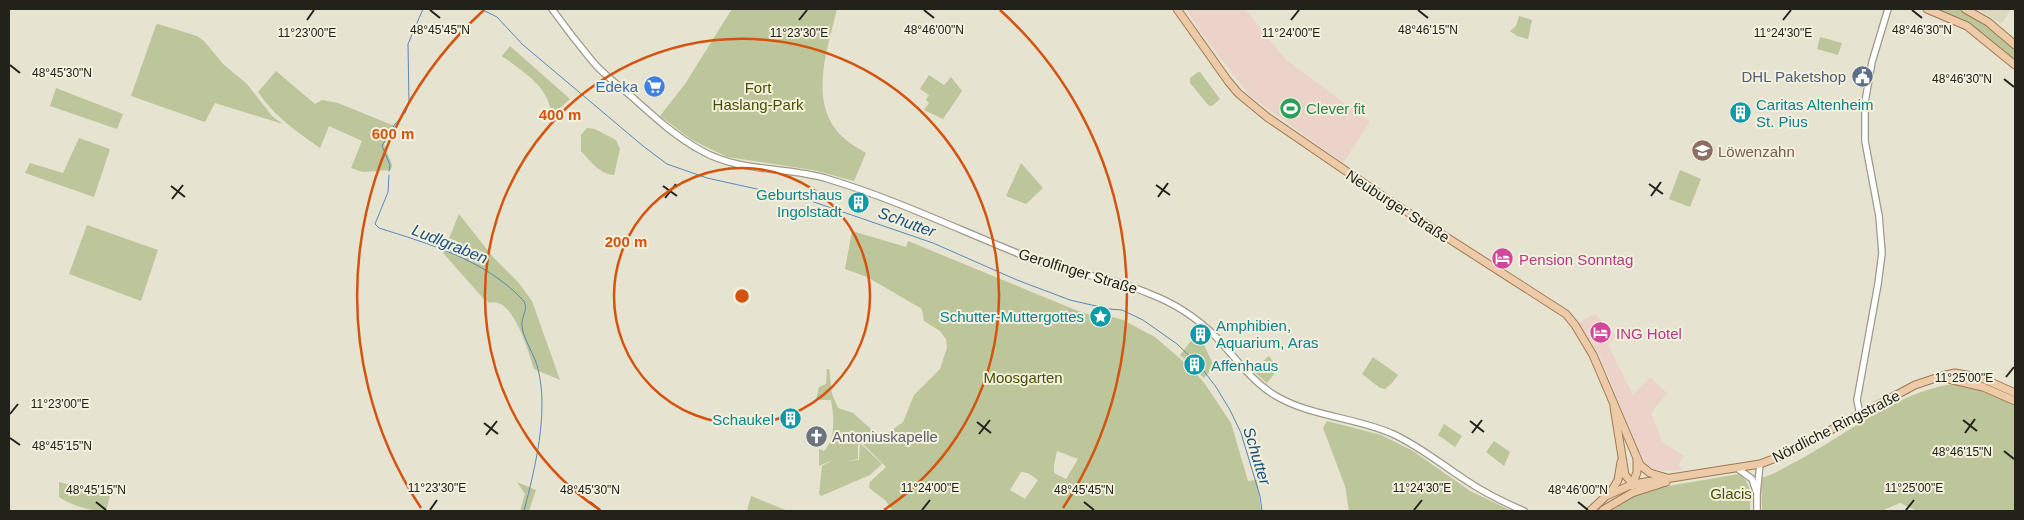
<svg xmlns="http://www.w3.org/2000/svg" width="2024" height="520" font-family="Helvetica,sans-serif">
	<rect width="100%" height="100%" fill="#e6e3d1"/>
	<g fill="#ebd3c9">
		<path d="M 1186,9 L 1245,9 L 1285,59 L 1370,122 L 1343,163 L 1249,95 L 1200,31 Z"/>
		<path d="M 1596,315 L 1615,336 L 1608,345 L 1633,395 L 1650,377 L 1667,393 L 1651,413 L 1662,442 L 1684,456 L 1678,465 L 1683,470 L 1657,471 L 1648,466 L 1642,459 L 1599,354 L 1579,323 L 1590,316 Z"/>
	</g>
	<path fill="#dcd8be" d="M 1977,9 L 2011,9 L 2003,22 L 2000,23 Z"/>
	<g fill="#bdc59a" fill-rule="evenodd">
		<path d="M 732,9 L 837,9 C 827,51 806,107 846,140 C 852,145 860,149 866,153 L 854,181 L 813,170 L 727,157 L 692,140 L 660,116 L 685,84 Z"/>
		<path d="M 1935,9 L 1960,9 L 1978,18 L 2015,48 L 2015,63 C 1989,42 1966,21 1935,9 Z"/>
		<path d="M 1519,16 L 1532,20 L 1528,39 L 1517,36 L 1510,31 L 1516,26 Z"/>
		<path d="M 158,24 L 197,36 L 204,41 L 224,65 L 246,83 L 273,117 L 283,124 L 215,103 L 205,122 L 131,96 L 156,25 Z"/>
		<path d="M 1820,37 L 1842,43 L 1838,55 L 1817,49 Z"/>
		<path d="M 510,46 L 570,99 L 551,116 C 551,87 522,71 502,56 Z"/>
		<path d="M 276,71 L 315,104 L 322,100 L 338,103 L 397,127 L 384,144 L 392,165 L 391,170 L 363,172 L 351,168 L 362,141 L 329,126 L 320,148 C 296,131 274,116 258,92 Z"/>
		<path d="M 1198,72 L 1200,72 L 1220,99 L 1212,106 L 1209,106 L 1190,83 L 1190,78 Z"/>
		<path d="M 929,75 L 944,85 L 951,77 L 962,91 L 943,119 L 924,110 L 929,103 L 926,100 L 929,95 L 920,89 Z"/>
		<path d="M 56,88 L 123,114 L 117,129 L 50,106 Z"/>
		<path d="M 587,128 L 595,129 L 616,140 L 620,149 L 614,175 C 601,175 589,160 581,151 L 581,135 Z"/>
		<path d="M 79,138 L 110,149 L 94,197 L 25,173 L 30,163 L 63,173 Z"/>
		<path d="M 1021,163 L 1043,188 L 1026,204 L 1006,196 Z"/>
		<path d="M 1680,170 L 1701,179 L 1690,207 L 1669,199 Z"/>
		<path d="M 459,214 L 493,257 L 518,282 L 532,301 L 560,380 L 534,369 C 528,351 513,295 489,303 L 482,297 L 443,253 Z"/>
		<path d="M 87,225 L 158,250 L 141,301 L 69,274 Z"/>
		<path d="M 852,231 L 906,247 L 908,241 L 1073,309 L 1093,316 L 1104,318 L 1113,317 L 1123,320 L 1155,337 L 1192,369 L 1205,384 L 1231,423 L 1248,481 L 1257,480 L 1261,511 L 893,511 L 885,500 L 869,488 L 870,482 L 886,467 L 860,441 L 858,446 L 858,459 L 846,461 L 837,459 L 846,461 L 859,460 L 860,443 L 882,464 L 870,475 L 821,496 L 819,494 L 822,466 L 835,459 L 819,466 L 819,449 L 824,451 C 836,439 834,416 831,400 L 816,400 L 819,387 L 826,384 L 827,369 L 829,369 L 832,394 L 838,408 L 853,413 L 881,438 L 903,422 L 914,395 L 940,369 L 947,348 L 946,339 L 940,331 L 924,321 L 922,309 L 867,277 L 845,269 ZM 1057,451 L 1078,459 L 1066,479 L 1054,473 L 1054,465 ZM 1021,472 L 1028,473 L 1038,480 L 1025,499 L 1010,490 Z"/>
		<path d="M 1201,328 L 1209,335 L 1204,345 L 1214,366 L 1204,378 L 1180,355 Z"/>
		<path d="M 1269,356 L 1278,369 L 1267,383 L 1252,370 Z"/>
		<path d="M 1373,357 L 1398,375 L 1392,383 L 1385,389 L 1380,388 L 1362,374 Z"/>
		<path d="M 1952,384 L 1970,387 L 2015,404 L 2015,511 L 1917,511 L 1900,503 L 1881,511 L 1762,511 L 1761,478 C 1774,475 1787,466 1799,460 C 1847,434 1898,392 1952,384 Z"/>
		<path d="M 1327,421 L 1381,435 L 1413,451 L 1470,491 L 1512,511 L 1349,511 L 1345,486 L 1323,428 Z"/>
		<path d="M 1444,424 L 1462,436 L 1455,447 L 1438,435 Z"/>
		<path d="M 1494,441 L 1510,452 L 1504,466 L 1486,452 Z"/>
		<path d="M 1739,474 C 1753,485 1750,495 1750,511 L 1611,511 L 1630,498 L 1662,487 Z"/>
		<path d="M 59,482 L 110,495 L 106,511 C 89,511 73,506 59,497 Z"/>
		<path d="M 517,482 L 536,490 L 529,511 L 520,511 L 525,494 Z"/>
		<path d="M 751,496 L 788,511 L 747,511 Z"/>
	</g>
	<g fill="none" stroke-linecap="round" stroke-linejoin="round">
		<g stroke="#5689b8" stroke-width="1">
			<path d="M 481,9 L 497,17 L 522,44 L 643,146 L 667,164 L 707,178 L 811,201 L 933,243 L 1017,280 L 1070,300 L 1109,309 L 1122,310 L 1143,320 L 1177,344 L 1200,366 L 1216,387 L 1230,410 L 1241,433 L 1260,496 L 1262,511"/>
			<path d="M 389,171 L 390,165 L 382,146 L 395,124 L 405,113 L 409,103 L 408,44 L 423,9"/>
			<path d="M 389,175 L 388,192 L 375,224 L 379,228 C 429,244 483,259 521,298 C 531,307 521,315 522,326 C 523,339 535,355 538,369 C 549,413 535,468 524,511"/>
		</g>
		<defs>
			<g id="minor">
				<path d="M 552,9 C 565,27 579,45 593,62 C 604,75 618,85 631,96 C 653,116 676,137 702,151 C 741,173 786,166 828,179 C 898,200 963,232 1032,259 C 1070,274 1112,277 1150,294 C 1174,303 1198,319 1216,337 C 1235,357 1251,381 1276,396 C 1312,417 1355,417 1393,434 C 1419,446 1441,464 1464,479 C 1483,492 1503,502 1524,511"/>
				<path d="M 1860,415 L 1857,400 L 1878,284 L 1882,253 L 1879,216 L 1865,141 L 1865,102 L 1872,62 L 1888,9"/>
				<path d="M 1737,468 L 1752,479 L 1756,491"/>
				<path d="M 1757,511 L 1757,493 L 1760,464"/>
			</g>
			<g id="major">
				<path d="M 1177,9 L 1228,81 L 1238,93 L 1267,117 L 1384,197 L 1566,314 L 1575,325 L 1593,355 L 1640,465 L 1650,473 L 1667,478"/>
				<path d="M 1927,9 L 1967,26 L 2015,65"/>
				<path d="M 1965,9 L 1988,22 L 2015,45"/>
				<path d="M 1940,377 L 1983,387 L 2015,401"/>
				<path d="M 1614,407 L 1625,475 L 1633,484 L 1646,488"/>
				<path d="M 1632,486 L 1637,472 L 1637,460"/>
				<path d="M 1611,492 L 1618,480 L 1621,462"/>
				<path d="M 1603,510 L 1632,493 L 1666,482"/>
				<path d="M 1590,511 L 1606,496 L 1633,484 L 1760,464 L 1784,455 L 1915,385 L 1945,375 L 1955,373 L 1972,376 L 1984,379 L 2015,393"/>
			</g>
		</defs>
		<use href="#minor" stroke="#9d9a89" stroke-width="8"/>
		<use href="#major" stroke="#9f7951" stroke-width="9"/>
		<use href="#minor" stroke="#fff" stroke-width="5.5"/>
		<use href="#major" stroke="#eecba8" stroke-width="7"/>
	</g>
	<path fill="none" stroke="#22211a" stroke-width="2" d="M 430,10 L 440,18M 924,10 L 934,18M 1418,10 L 1428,18M 1912,10 L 1922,18M 307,20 L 314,10M 799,20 L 807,10M 1291,20 L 1299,10M 1783,20 L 1791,10M 10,65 L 20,73M 2004,79 L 2014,87M 1649,184 L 1663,194M 1156,185 L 1170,195M 171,186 L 185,197M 663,186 L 677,196M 1651,196 L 1661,182M 1158,197 L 1168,183M 665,198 L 676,184M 172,199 L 183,185M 2006,377 L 2014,367M 10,414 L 18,404M 1963,420 L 1977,431M 1470,421 L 1484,432M 977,422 L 991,433M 484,423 L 498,434M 1472,433 L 1482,420M 1965,433 L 1975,419M 979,434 L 990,420M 486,435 L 497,421M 10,438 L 20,445M 2004,451 L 2014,459M 96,502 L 106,510M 590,502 L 600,510M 1084,502 L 1094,510M 1578,502 L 1588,510M 430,510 L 437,500M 922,510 L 930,500M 1414,510 L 1422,500M 1906,510 L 1914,500"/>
	<g fill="none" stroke="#d4530d" stroke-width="2.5">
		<circle cx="742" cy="296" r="128"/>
		<path d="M600 510A257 257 0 1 1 884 510"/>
		<path d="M421 508A385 385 0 0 1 484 10M1000 10A385 385 0 0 1 1063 508"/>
	</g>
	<defs>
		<symbol id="civic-disc" viewBox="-11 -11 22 22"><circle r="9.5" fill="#5c6f8a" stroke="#f3f0de"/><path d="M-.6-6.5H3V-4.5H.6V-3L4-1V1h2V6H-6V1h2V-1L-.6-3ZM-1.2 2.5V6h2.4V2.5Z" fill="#fff"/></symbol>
		<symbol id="supermarket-disc" viewBox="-11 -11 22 22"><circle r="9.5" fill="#3f7fe0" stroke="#f3f0de"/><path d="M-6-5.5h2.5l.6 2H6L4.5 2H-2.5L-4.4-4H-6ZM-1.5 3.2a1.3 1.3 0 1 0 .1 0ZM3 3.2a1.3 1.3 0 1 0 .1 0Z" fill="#fff"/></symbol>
		<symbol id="stadium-disc" viewBox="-11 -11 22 22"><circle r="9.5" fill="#2e9e5b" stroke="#f3f0de"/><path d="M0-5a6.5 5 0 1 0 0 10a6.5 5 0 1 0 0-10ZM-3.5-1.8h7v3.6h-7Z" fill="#fff"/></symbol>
		<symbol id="building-disc" viewBox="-11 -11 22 22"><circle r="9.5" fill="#0f9aa8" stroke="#f3f0de"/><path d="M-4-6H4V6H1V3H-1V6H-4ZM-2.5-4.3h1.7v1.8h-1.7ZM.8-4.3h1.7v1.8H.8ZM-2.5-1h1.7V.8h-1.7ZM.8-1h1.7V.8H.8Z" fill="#fff"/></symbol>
		<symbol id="school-disc" viewBox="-11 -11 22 22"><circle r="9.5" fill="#8d6e63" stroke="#f3f0de"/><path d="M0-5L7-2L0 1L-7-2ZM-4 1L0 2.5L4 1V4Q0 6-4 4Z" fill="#fff"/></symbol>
		<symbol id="hotel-disc" viewBox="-11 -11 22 22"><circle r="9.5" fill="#d1479c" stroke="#f3f0de"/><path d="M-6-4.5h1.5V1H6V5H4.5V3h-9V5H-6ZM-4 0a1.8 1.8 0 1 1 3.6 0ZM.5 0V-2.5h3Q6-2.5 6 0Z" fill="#fff"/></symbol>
		<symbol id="sight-disc" viewBox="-11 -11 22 22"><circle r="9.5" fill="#0f9aa8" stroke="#f3f0de"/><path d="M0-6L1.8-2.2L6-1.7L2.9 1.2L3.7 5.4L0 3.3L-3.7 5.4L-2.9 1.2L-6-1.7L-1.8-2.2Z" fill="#fff"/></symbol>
		<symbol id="church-disc" viewBox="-11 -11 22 22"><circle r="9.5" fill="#6b7280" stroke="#f3f0de"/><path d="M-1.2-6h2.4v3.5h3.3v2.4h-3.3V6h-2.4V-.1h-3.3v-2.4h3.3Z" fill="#fff"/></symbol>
	</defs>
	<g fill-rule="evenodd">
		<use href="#civic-disc" x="1850" y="64" width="25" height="25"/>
		<use href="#supermarket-disc" x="642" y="74" width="25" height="25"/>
		<use href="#stadium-disc" x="1278" y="96" width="25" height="25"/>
		<use href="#building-disc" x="1728" y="100" width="25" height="25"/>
		<use href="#school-disc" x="1690" y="138" width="25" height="25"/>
		<use href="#building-disc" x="846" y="190" width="25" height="25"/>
		<use href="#hotel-disc" x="1490" y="246" width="25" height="25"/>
		<use href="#sight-disc" x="1088" y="304" width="25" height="25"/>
		<use href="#hotel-disc" x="1588" y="320" width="25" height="25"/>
		<use href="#building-disc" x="1188" y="322" width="25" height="25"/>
		<use href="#building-disc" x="1182" y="352" width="25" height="25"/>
		<use href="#building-disc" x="778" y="406" width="25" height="25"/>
		<use href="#church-disc" x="804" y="424" width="25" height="25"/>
	</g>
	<g text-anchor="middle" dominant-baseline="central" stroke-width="4" stroke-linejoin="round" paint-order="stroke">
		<g font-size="15" fill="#4e5e75" stroke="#f3f0de" text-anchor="end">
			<text x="1846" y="76">DHL Paketshop</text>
		</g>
		<g font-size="15" fill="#366cbe" stroke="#f3f0de" text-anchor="end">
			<text x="638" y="86">Edeka</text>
		</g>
		<g font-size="15" fill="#495100" stroke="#f3f0de">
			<text x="758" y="87">Fort<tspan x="758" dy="17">Haslang-Park</tspan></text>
			<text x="1023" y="377">Moosgarten</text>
			<text x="1731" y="493">Glacis</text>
		</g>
		<g font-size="15" fill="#0d838f" stroke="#f3f0de" text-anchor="start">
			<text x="1756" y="104">Caritas Altenheim<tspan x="1756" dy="17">St. Pius</tspan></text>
			<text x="842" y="194" text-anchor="end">Geburtshaus<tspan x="842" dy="17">Ingolstadt</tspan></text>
			<text x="1084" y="316" text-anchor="end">Schutter-Muttergottes</text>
			<text x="1216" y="325">Amphibien,<tspan x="1216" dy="17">Aquarium, Aras</tspan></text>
			<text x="1211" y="365">Affenhaus</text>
			<text x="774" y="419" text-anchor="end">Schaukel</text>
		</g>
		<g font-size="15" fill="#27864d" stroke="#f3f0de" text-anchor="start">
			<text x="1306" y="108">Clever fit</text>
		</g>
		<g font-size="15" fill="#785e54" stroke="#f3f0de" text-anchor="start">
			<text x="1718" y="151">Löwenzahn</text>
		</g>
		<g font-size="15" fill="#22211a" stroke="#f3f0de">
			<text transform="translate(1398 206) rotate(33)">Neuburger Straße</text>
			<text transform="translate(1078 271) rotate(17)">Gerolfinger Straße</text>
			<text transform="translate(1836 426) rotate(-27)">Nördliche Ringstraße</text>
		</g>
		<g font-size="15" fill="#b23c85" stroke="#f3f0de" text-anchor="start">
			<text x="1519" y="259">Pension Sonntag</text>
			<text x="1616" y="333">ING Hotel</text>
		</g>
		<g font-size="15" fill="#5b616d" stroke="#f3f0de" text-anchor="start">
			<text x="832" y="436">Antoniuskapelle</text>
		</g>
		<g font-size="16" font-style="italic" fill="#195280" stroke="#f3f0de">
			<text transform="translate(907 222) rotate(20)">Schutter</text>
			<text transform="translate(450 244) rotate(22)">Ludlgraben</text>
			<text transform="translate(1257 456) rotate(73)">Schutter</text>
		</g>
	</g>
	<g font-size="12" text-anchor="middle" fill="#22211a" stroke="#f3f0de" stroke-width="4" stroke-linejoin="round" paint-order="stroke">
		<text x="934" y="34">48°46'00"N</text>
		<text x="1428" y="34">48°46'15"N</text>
		<text x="1922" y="34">48°46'30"N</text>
		<text x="440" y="34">48°45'45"N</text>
		<text x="307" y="37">11°23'00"E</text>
		<text x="799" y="37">11°23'30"E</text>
		<text x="1291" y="37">11°24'00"E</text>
		<text x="1783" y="37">11°24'30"E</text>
		<text x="62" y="77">48°45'30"N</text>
		<text x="1962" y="83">48°46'30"N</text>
		<text x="1964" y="382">11°25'00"E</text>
		<text x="60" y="408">11°23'00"E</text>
		<text x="62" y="450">48°45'15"N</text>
		<text x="1962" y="456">48°46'15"N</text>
		<text x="437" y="492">11°23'30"E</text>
		<text x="930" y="492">11°24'00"E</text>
		<text x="1422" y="492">11°24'30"E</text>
		<text x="1914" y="492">11°25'00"E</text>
		<text x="96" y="494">48°45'15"N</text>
		<text x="590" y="494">48°45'30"N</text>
		<text x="1084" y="494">48°45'45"N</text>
		<text x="1578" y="494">48°46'00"N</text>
	</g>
	<circle cx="742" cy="296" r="8" fill="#d4530d" stroke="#f3f0de" stroke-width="2.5"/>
	<g font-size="15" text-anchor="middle" font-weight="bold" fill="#d4530d" stroke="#f3f0de" stroke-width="4" stroke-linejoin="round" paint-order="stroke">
		<text x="560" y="120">400 m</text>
		<text x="393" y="139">600 m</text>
		<text x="626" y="247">200 m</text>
	</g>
	<rect width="2024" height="520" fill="none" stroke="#22211a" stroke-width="20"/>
</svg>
